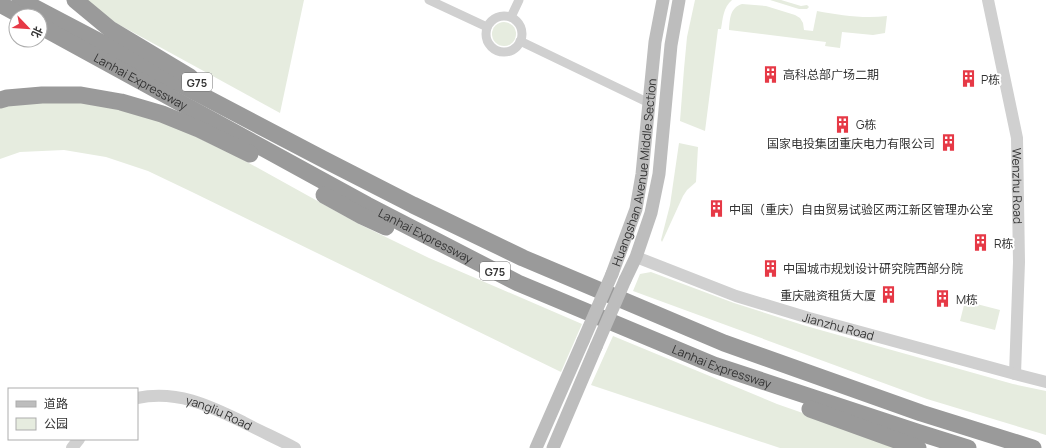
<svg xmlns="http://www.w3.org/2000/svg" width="1046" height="448" font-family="Manrope,'Noto Sans SC',sans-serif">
	<rect width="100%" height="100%" fill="#fff"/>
	<g fill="#e6ecdf">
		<path d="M 86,0 L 304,0 L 280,113 L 116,23 Z"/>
		<path d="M 695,0 L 732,0 C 723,8 723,18 721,29 L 718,29 L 705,131 L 680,121 L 684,69 L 687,37 Z"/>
		<path d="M 770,0 L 781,0 L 801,6 L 807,5 L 809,7 L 807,9 L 799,9 Z"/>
		<path d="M 742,4 L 766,6 L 795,15 L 800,18 L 803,23 L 804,30 L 813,31 L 817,11 C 840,15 863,19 887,16 L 885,33 L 873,35 L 842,32 L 840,48 L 825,46 L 826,42 L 729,30 C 730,18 730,8 742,4 Z"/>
		<circle cx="504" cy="34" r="12"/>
		<path d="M 82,101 L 161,120 L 238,157 L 359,224 L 429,258 L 582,324 L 561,372 L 192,192 L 148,171 L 106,157 L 64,150 L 20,152 L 0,159 L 0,106 L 13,103 Z"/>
		<path d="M 679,143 L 698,147 L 696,182 L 687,190 L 683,196 L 662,242 L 661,240 L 670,205 Z"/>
		<path d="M 651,272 L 734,303 L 806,326 L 1013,384 L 1046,391 L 1046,435 L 927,399 L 633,291 L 640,274 Z"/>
		<path d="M 965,301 L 1000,310 L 995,330 L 960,321 Z"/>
		<path d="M 613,336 L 777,404 L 903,448 L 780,448 L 591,385 Z"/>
	</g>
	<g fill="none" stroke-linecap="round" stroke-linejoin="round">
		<g stroke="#d0d0d0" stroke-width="9">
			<path d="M 429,0 L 487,27"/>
			<circle cx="504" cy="34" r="18"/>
			<path d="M 511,17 L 519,0"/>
			<path d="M 520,41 L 649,103"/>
		</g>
		<g stroke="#d0d0d0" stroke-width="12">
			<path id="s1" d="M 988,0 L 1017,138 L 1019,262 L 1015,374"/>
			<path id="s2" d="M 636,257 L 736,296 L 809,318 L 1015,374 L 1046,382"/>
			<path id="s3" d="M 137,398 C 177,390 208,405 243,422 C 260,431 278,439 295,448"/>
			<path d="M 72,448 L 79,439"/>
		</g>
		<g stroke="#bdbdbd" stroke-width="13">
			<path id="s4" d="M 612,274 L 636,209 L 642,174 L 655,42 L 663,0"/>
			<path d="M 625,280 L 636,257 L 651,213 L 659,174 L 671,45 L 679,0"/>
			<path d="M 536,448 L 583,341"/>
			<path d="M 553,448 L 596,347"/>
		</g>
		<g stroke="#9a9a9a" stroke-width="17">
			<path d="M 20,0 L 323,159 L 413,205 L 523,258 L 724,343 L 921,413 L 1033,448"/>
			<path d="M 75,0 L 110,29 L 190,77"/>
			<path d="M 0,4 L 22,16"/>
			<path id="s5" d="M 40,26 L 367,205 L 518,283 L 714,365 L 917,432 L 968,448"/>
			<path d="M 0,100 L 7,98 L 42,95 L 81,95 L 121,102 L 162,114 L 199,129 L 250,154"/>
			<path d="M 324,195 L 362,216 L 386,227"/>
			<path d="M 810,409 L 918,448"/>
		</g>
		<g stroke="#bdbdbd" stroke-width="13">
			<path d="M 583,341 L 612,274"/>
			<path d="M 596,347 L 625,280"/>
		</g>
	</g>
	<defs>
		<symbol id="building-bare" viewBox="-9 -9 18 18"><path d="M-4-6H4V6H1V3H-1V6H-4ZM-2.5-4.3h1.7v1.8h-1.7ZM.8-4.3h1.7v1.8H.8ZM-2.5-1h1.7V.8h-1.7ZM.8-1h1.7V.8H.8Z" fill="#e63946" stroke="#fff" stroke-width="2.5" paint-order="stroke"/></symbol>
	</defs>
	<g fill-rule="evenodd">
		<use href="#building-bare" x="758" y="62" width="25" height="25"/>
		<use href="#building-bare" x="956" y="66" width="25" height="25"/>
		<use href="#building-bare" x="830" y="112" width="25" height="25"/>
		<use href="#building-bare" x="936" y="130" width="25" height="25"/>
		<use href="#building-bare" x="704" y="196" width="25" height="25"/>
		<use href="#building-bare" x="968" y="230" width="25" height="25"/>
		<use href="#building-bare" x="758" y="256" width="25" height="25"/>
		<use href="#building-bare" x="876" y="282" width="25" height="25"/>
		<use href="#building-bare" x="930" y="286" width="25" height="25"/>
	</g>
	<g text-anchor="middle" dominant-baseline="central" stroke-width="4" stroke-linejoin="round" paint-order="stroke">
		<g fill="#fff" stroke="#707070" stroke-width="1">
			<rect x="182" y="73" width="30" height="18" rx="3"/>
			<rect x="480" y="262" width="30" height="18" rx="3"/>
		</g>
		<g font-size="11" font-weight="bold" fill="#333">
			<text x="197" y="82">G75</text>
			<text x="495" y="271">G75</text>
		</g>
		<g font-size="12" fill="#333" stroke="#fff" text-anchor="start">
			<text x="783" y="74">高科总部广场二期</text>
			<text x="981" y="79">P栋</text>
			<text x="856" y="124">G栋</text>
			<text x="935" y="143" text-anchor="end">国家电投集团重庆电力有限公司</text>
			<text x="729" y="209">中国（重庆）自由贸易试验区两江新区管理办公室</text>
			<text x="994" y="243">R栋</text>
			<text x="783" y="268">中国城市规划设计研究院西部分院</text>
			<text x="876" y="295" text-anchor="end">重庆融资租赁大厦</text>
			<text x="956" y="299">M栋</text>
		</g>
		<g font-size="12" fill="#333" stroke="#fff">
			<text stroke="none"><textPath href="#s5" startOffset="115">Lanhai Expressway</textPath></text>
			<text stroke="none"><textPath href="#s4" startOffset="105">Huangshan Avenue Middle Section</textPath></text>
			<text stroke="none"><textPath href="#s1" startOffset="189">Wenzhu Road</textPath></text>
			<text stroke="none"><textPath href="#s5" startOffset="439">Lanhai Expressway</textPath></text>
			<text stroke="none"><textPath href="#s2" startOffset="214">Jianzhu Road</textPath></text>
			<text stroke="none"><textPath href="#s5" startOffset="763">Lanhai Expressway</textPath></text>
			<text stroke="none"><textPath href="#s3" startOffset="85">yangliu Road</textPath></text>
		</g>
	</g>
	<rect x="8" y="388" width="130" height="52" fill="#ffffff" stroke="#adadad"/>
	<rect x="16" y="401" width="20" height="6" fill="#bdbdbd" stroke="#adadad"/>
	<text x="44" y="408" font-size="12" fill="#333333">道路</text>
	<rect x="16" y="418" width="20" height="12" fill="#e6ecdf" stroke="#adadad"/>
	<text x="44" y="428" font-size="12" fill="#333333">公园</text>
	<g transform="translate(28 28) rotate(115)"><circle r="19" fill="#ffffff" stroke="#adadad"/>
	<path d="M0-3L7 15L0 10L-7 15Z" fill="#e63946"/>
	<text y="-6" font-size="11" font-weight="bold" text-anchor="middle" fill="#333333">北</text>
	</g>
</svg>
